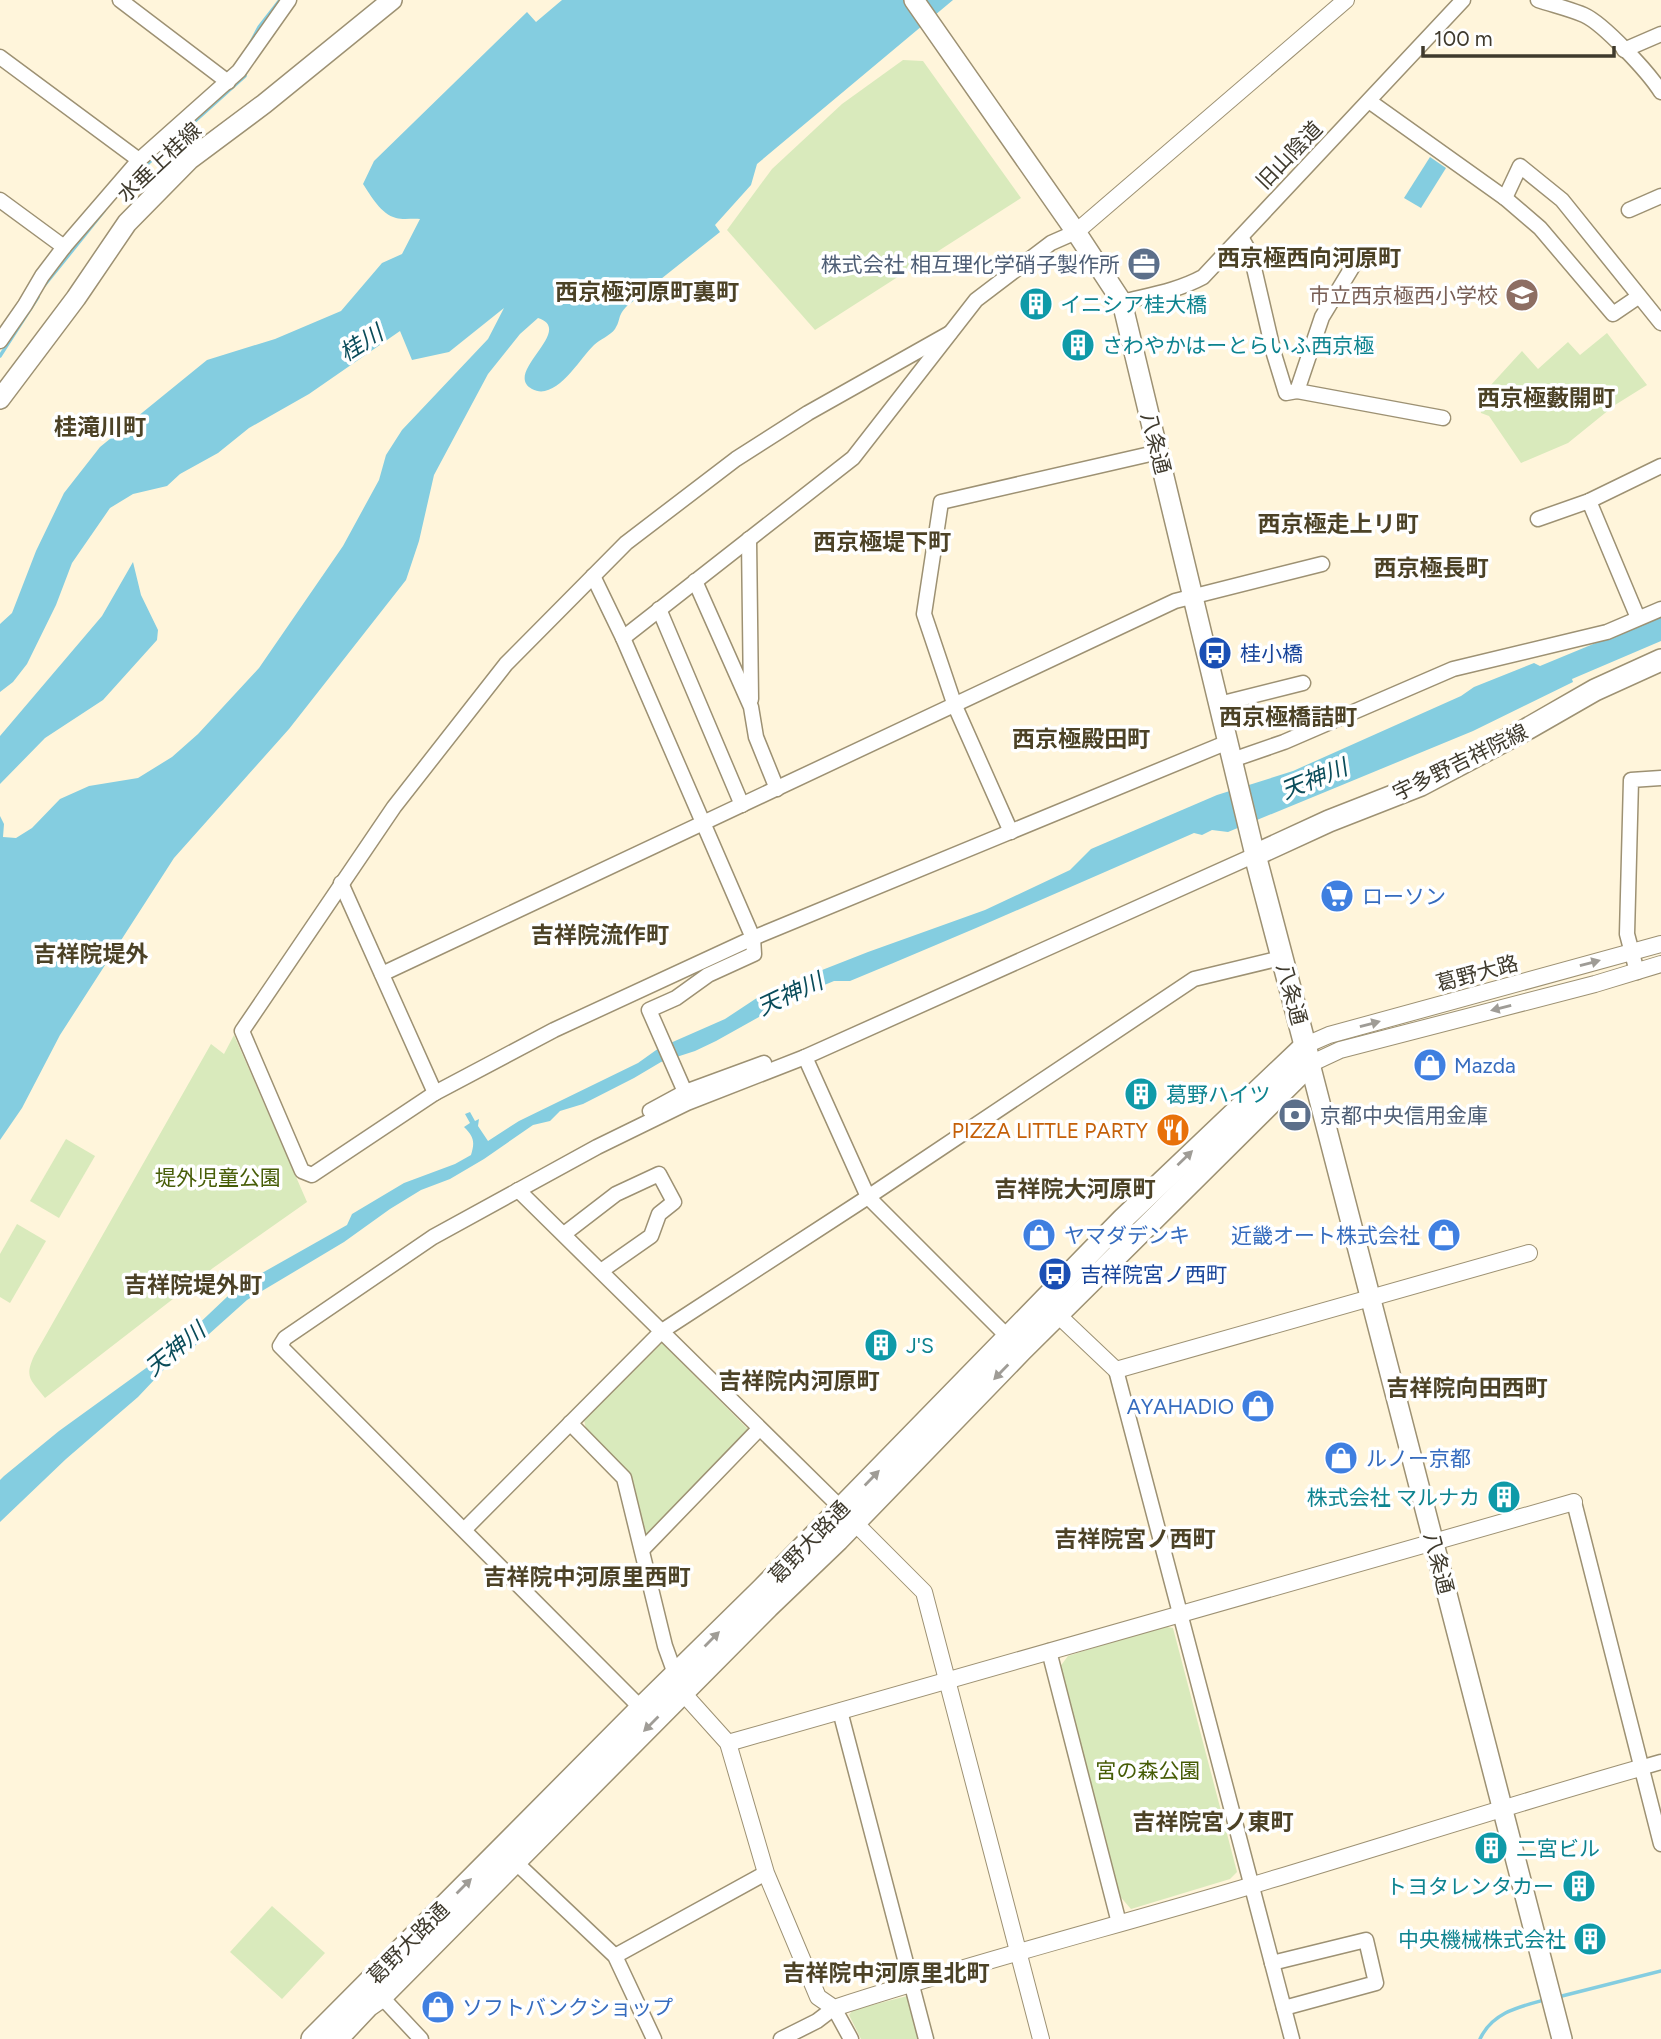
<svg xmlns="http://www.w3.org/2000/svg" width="1661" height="2039" font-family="Figtree,'Noto Sans JP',sans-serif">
	<rect width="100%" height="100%" fill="#fff5db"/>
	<g fill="#d9eabc">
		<path d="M 903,60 L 923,61 L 1021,198 L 815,330 L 727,230 L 772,169 L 842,104 Z"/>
		<path d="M 1607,333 L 1647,385 L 1615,405 L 1568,443 L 1521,463 L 1489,416 L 1481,413 L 1479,398 L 1522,351 L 1538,369 L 1568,342 L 1580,355 Z"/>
		<path d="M 234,1035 L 307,1202 L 213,1268 L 45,1398 C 31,1380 24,1378 34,1356 L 211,1044 L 224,1054 Z"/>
		<path d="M 66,1139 L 95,1156 L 59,1218 L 30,1201 Z"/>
		<path d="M 17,1224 L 46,1241 L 10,1303 L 0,1297 L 0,1254 Z"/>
		<path d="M 662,1343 L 750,1431 L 649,1535 L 643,1535 L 628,1477 L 588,1439 L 584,1420 Z"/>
		<path d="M 1162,1626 L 1173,1628 L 1237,1872 L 1230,1879 L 1131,1909 L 1118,1894 L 1059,1668 L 1068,1656 Z"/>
		<path d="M 272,1906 L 325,1953 L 282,1999 L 230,1952 Z"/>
		<path d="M 907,1996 L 910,1998 L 921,2039 L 861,2039 L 849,2015 L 853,2010 Z"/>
	</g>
	<g fill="#84cde0">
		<path d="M 562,0 L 953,0 L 757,164 L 751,185 L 715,225 L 720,232 L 627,306 C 617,316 621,320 615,329 C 610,336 600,339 594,345 C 580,358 556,402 532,389 C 502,373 576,330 538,318 L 520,334 L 488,374 L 434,475 L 419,541 L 406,580 L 289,729 L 174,858 L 60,1035 L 22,1108 L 0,1140 L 0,816 L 4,824 L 3,837 L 16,838 L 32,828 L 60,799 L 89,786 L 138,778 L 172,757 L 198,734 L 259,668 L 343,546 L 379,480 L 386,455 L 402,430 L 488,339 L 504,308 L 449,352 L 412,360 L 400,331 L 309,394 L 249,428 L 218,453 L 180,474 L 167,486 L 133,494 L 110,508 L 72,563 L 56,605 L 27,664 L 13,682 L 0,692 L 0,624 L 12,613 L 36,551 L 64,493 L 100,447 L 207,360 L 275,339 L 341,311 L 382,263 L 402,254 L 420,219 C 413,218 404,220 396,218 C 381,214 371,196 363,184 L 374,161 L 527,12 L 536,22 Z"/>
		<path d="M 1430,157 L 1446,168 L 1421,208 L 1404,198 Z"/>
		<path d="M 133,562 L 141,595 L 158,630 L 157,640 L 103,700 L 45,738 L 0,784 L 0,736 L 102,616 Z"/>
		<path d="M 1661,616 L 1661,641 L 1572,679 L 1573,682 L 1473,731 L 1228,832 L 1212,830 L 1202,835 L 1194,833 C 1079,883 965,934 850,981 L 834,981 L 793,998 L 716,1041 L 695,1051 L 661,1062 L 634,1078 L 583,1104 L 560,1111 L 550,1121 L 533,1125 L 484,1159 L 450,1179 L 421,1190 L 390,1209 L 344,1242 L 247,1300 L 199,1343 L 171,1362 L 138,1397 L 66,1459 L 0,1522 L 0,1480 L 4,1476 L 59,1431 L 171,1350 L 228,1296 L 262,1273 L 347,1225 L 352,1214 L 404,1183 L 455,1164 L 471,1155 C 475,1142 474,1137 464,1127 L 470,1123 L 465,1114 L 470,1112 L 475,1121 L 479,1119 L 478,1126 L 488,1141 L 519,1121 L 638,1063 L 659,1048 L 725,1019 L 766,992 L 868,952 L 985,910 L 1070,870 L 1091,849 L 1217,795 L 1293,771 L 1461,696 L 1474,687 L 1534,663 L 1540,666 Z"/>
	</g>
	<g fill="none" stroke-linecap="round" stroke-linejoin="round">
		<g stroke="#84cde0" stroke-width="3.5">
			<path d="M 250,44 L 259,27 L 280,0"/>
			<path d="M 134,176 L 245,76 L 246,69"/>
			<path d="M 43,287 L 104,211"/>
			<path d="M 0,356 L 38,297"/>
			<path d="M 1558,1997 L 1661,1971"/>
			<path d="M 1480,2039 C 1492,2013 1518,2007 1544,2000"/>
		</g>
		<defs>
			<g id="minor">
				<path d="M 120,0 L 228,82"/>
				<path d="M 1538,0 C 1553,5 1570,9 1584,15 C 1604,24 1649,73 1661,92"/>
				<path d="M 1624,50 L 1661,34"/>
				<path d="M 0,57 L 139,160"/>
				<path d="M 1369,101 L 1505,198 L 1540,228 L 1613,314 L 1638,297"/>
				<path d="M 1505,198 L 1520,166 L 1562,200 L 1661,323"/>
				<path d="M 0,200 L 64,247"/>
				<path d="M 1629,210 L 1661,196"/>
				<path d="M 1241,237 L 1251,255 L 1274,354 L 1286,393 L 1297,391 L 1322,317 L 1356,261"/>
				<path d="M 1122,302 C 1150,295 1177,291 1203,277 L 1463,0"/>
				<path d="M 950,333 L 808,413 L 736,459 L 626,543 L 506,664 L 394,807 L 242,1031 L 302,1171 L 312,1175 L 435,1093 L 554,1030 L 753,938 L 1228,742"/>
				<path d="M 0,341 L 25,305 L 42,276 L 64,247 L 139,160 L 239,71 L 289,0"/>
				<path d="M 1297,391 L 1443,418"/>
				<path d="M 1589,501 L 1638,618"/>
				<path d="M 1538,519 L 1589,501 L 1661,466"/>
				<path d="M 749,539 L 751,699"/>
				<path d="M 593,576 L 623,638 L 753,938 L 754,954 L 708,975 L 676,998 L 649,1010 L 685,1092"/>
				<path d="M 695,581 L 751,707 L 756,737 L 777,789"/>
				<path d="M 659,609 L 742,805"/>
				<path d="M 623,638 L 853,458 L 976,300 L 1051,243 L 1076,232"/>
				<path d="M 1219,704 L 1303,683"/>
				<path d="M 1232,760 L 1284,742 L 1453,669 L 1607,632 L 1661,609"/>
				<path d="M 1011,832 L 955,706 L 924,614 L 941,502 L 1159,452"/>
				<path d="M 341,883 L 435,1093"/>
				<path d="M 1637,972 L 1627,934 L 1631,780 L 1661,778"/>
				<path d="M 382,974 L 1175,601 L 1322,564"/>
				<path d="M 805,1057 L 868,1197 L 1007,1336"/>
				<path d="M 650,1111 L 685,1092 L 764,1063"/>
				<path d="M 518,1190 L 841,1508"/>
				<path d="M 564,1234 L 616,1194 L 659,1174 L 674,1202 L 659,1214 L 651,1236 L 601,1271"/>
				<path d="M 1116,1370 L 1292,2039"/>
				<path d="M 570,1423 L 624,1478 L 665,1646 L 678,1682"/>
				<path d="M 1574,1502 L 1661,1844"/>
				<path d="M 465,1529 L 662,1331 L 868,1197 L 1194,979 L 1281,958"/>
				<path d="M 642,1550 L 759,1429"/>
				<path d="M 1049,1651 L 1119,1923"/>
				<path d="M 641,1708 L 280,1346 L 285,1338 L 433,1237 L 597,1147 L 687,1103 L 805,1057 L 1255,855"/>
				<path d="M 840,1711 L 926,2039"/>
				<path d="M 1640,1768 L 1661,1762"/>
				<path d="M 509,1856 L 615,1956 L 654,2039"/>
				<path d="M 615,1956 L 766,1873"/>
				<path d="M 1272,1963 L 1366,1940 L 1376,1983 L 1284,2008"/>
				<path d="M 376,1991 L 421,2039"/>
				<path d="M 781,2039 L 817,2021 L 834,2008 L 851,2039"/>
			</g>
			<g id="tertiary">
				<path d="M 1076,232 L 1346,0"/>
				<path d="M 1306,1045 L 1329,1035 L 1661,944"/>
				<path d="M 1310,1064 L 1340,1050 L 1595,984 L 1661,964"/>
				<path d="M 1059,1316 L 1116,1370 L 1529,1253"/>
				<path d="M 847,1515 L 924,1592 L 1041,2039"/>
				<path d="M 683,1693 L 728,1743 L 766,1873 L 818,1997 L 834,2008 C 971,1963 1112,1927 1250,1886 C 1380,1847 1510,1805 1640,1768"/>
				<path d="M 728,1743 L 1574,1502"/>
			</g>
			<g id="secondary">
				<path d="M 914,0 L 1076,232 L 1122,302 L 1255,855"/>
				<path d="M 0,399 L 76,298 L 127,223 L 189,160 L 264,104 L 392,0"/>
				<path d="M 1310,1064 L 1562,2039"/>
			</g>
			<g id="primary">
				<path d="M 312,2039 L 641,1708 L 761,1590 L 1123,1219 L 1306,1045"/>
				<path d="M 337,2039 L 368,2006 L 381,1997 L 768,1607 L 838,1540 L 1021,1351 L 1310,1064 L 1255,855 L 1329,821 L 1421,785 L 1527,729 L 1595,690 L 1661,660"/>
			</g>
		</defs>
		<use href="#minor" stroke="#9d9173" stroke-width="17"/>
		<use href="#tertiary" stroke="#9d9173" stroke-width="18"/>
		<use href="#secondary" stroke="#9d9173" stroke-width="22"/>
		<use href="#primary" stroke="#9d9173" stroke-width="24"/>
		<use href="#minor" stroke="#fff" stroke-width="14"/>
		<use href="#tertiary" stroke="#fff" stroke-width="16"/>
		<use href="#secondary" stroke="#fff" stroke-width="19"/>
		<use href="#primary" stroke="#fff" stroke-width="21"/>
	</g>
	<defs><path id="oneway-solid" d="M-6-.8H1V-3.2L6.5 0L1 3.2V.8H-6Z" transform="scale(1.75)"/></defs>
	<g fill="#9f9c96">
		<use href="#oneway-solid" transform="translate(1590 963) rotate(-15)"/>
		<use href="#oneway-solid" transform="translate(1501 1008) rotate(166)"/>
		<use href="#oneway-solid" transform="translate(1370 1024) rotate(-15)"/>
		<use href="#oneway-solid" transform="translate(1185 1158) rotate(-44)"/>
		<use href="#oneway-solid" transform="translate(1001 1372) rotate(134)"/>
		<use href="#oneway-solid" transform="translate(872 1478) rotate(-46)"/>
		<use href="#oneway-solid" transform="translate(712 1639) rotate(-45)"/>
		<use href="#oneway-solid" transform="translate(651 1724) rotate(135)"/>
		<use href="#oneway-solid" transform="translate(464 1886) rotate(-45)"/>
	</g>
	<defs>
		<symbol id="office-disc" viewBox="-11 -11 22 22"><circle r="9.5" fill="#5c6f8a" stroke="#fff"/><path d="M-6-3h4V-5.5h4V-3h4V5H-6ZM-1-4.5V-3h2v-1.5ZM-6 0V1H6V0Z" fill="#fff"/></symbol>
		<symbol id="school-disc" viewBox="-11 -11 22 22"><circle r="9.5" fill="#8d6e63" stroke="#fff"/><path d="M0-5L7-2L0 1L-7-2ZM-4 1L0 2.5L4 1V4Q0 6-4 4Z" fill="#fff"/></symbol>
		<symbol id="building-disc" viewBox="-11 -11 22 22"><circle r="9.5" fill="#0f9aa8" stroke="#fff"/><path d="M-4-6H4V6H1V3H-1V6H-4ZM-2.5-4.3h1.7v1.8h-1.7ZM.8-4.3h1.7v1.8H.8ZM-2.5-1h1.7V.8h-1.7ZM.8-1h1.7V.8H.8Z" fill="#fff"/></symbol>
		<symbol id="bus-disc" viewBox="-11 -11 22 22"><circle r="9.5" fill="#1a4fb4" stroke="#fff"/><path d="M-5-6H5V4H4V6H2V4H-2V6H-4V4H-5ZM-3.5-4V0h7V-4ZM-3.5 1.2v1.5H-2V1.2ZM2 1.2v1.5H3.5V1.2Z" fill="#fff"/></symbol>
		<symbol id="supermarket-disc" viewBox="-11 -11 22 22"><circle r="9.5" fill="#3f7fe0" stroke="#fff"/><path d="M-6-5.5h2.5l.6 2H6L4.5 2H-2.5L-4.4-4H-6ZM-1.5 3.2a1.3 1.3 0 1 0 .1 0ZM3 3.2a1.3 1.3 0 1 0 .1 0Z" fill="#fff"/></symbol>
		<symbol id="shop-disc" viewBox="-11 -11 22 22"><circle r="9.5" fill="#3f7fe0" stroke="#fff"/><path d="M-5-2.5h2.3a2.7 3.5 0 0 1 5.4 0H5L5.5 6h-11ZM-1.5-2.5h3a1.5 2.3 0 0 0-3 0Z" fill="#fff"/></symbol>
		<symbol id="bank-disc" viewBox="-11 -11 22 22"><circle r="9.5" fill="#5c6f8a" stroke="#fff"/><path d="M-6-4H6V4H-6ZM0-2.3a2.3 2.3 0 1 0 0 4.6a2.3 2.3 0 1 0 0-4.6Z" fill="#fff"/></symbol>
		<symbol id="restaurant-disc" viewBox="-11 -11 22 22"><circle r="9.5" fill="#e8710a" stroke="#fff"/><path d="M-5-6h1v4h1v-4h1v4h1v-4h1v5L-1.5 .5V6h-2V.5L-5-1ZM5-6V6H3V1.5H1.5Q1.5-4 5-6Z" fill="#fff"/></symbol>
	</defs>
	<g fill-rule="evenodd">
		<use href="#office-disc" x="1125" y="245" width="38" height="38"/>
		<use href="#school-disc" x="1503" y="276" width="38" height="38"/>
		<use href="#building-disc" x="1017" y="285" width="38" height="38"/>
		<use href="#building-disc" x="1059" y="326" width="38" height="38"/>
		<use href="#bus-disc" x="1196" y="634" width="38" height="38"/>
		<use href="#supermarket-disc" x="1318" y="877" width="38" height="38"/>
		<use href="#shop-disc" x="1411" y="1046" width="38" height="38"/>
		<use href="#building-disc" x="1122" y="1075" width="38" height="38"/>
		<use href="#bank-disc" x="1276" y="1096" width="38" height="38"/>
		<use href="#restaurant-disc" x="1154" y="1111" width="38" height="38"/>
		<use href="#shop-disc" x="1020" y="1216" width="38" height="38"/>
		<use href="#shop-disc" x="1425" y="1216" width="38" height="38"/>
		<use href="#bus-disc" x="1036" y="1255" width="38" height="38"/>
		<use href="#building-disc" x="862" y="1326" width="38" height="38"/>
		<use href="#shop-disc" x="1239" y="1387" width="38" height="38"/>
		<use href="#shop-disc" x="1322" y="1439" width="38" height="38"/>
		<use href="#building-disc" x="1485" y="1478" width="38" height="38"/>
		<use href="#building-disc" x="1472" y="1829" width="38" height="38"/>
		<use href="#building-disc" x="1560" y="1867" width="38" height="38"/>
		<use href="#building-disc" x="1571" y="1920" width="38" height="38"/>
		<use href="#shop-disc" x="419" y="1988" width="38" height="38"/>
	</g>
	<g text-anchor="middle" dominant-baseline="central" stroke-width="7" stroke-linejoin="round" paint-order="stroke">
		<g font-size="21" fill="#3f3a2d" stroke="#fff">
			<text transform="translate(1289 155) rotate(-46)">旧山陰道</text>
			<text transform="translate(159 162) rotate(-43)">水垂上桂線</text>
			<text transform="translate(1156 443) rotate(76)">八条通</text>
			<text transform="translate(1460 762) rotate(-26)">宇多野吉祥院線</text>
			<text transform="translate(1477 973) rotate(-15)">葛野大路</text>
			<text transform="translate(1292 994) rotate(75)">八条通</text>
			<text transform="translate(809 1542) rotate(-46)">葛野大路通</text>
			<text transform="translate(1439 1563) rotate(76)">八条通</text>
			<text transform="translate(408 1943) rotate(-45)">葛野大路通</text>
		</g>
		<g font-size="21" fill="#4e5e75" stroke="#fff" text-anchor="end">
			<text x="1120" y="264">株式会社 相互理化学硝子製作所</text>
			<text x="1320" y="1115" text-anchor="start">京都中央信用金庫</text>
		</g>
		<g font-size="21" fill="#785e54" stroke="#fff" text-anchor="end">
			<text x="1498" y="295">市立西京極西小学校</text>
		</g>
		<g font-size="21" fill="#0d838f" stroke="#fff" text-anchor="start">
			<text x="1060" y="304">イニシア桂大橋</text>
			<text x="1102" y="345">さわやかはーとらいふ西京極</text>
			<text x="1166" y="1094">葛野ハイツ</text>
			<text x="906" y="1345">J'S</text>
			<text x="1480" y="1497" text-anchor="end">株式会社 マルナカ</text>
			<text x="1516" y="1848">二宮ビル</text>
			<text x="1554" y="1886" text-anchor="end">トヨタレンタカー</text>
			<text x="1566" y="1939" text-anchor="end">中央機械株式会社</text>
		</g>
		<g font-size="21" fill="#164399" stroke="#fff" text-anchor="start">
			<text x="1240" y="653">桂小橋</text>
			<text x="1080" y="1274">吉祥院宮ノ西町</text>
		</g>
		<g font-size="21" fill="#366cbe" stroke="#fff" text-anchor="start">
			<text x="1362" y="896">ローソン</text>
			<text x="1454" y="1065">Mazda</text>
			<text x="1064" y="1235">ヤマダデンキ</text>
			<text x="1420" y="1235" text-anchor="end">近畿オート株式会社</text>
			<text x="1234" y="1406" text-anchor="end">AYAHADIO</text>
			<text x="1366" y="1458">ルノー京都</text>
			<text x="462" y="2007">ソフトバンクショップ</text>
		</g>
		<g font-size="21" fill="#c56008" stroke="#fff" text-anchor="end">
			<text x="1148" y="1130">PIZZA LITTLE PARTY</text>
		</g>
		<g font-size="21" fill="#475d07" stroke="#fff">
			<text x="218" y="1177">堤外児童公園</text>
			<text x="1148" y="1770">宮の森公園</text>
		</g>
		<g font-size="23" font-weight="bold" fill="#4c4226" stroke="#fff">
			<text x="1309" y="258">西京極西向河原町</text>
			<text x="647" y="292">西京極河原町裏町</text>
			<text x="1546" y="398">西京極藪開町</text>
			<text x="100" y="427">桂滝川町</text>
			<text x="1338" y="524">西京極走上リ町</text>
			<text x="882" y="542">西京極堤下町</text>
			<text x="1431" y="568">西京極長町</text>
			<text x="1288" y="717">西京極橋詰町</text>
			<text x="1081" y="739">西京極殿田町</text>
			<text x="600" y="935">吉祥院流作町</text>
			<text x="91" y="954">吉祥院堤外</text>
			<text x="1075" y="1189">吉祥院大河原町</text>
			<text x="193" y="1285">吉祥院堤外町</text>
			<text x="799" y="1381">吉祥院内河原町</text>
			<text x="1467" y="1388">吉祥院向田西町</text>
			<text x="1135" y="1539">吉祥院宮ノ西町</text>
			<text x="587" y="1577">吉祥院中河原里西町</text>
			<text x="1213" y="1822">吉祥院宮ノ東町</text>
			<text x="886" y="1973">吉祥院中河原里北町</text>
		</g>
		<g font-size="23" font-style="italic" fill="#0a4c5a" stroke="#fff">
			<text transform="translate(361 343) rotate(-32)">桂川</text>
			<text transform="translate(1314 779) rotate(-22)">天神川</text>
			<text transform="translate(790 994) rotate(-25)">天神川</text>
			<text transform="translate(175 1349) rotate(-39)">天神川</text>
		</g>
	</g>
	<path d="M1423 46v10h191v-10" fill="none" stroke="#3f3a2d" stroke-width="3.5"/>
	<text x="1434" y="46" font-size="21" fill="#3f3a2d" stroke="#ffffff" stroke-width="5" paint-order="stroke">100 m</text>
</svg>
